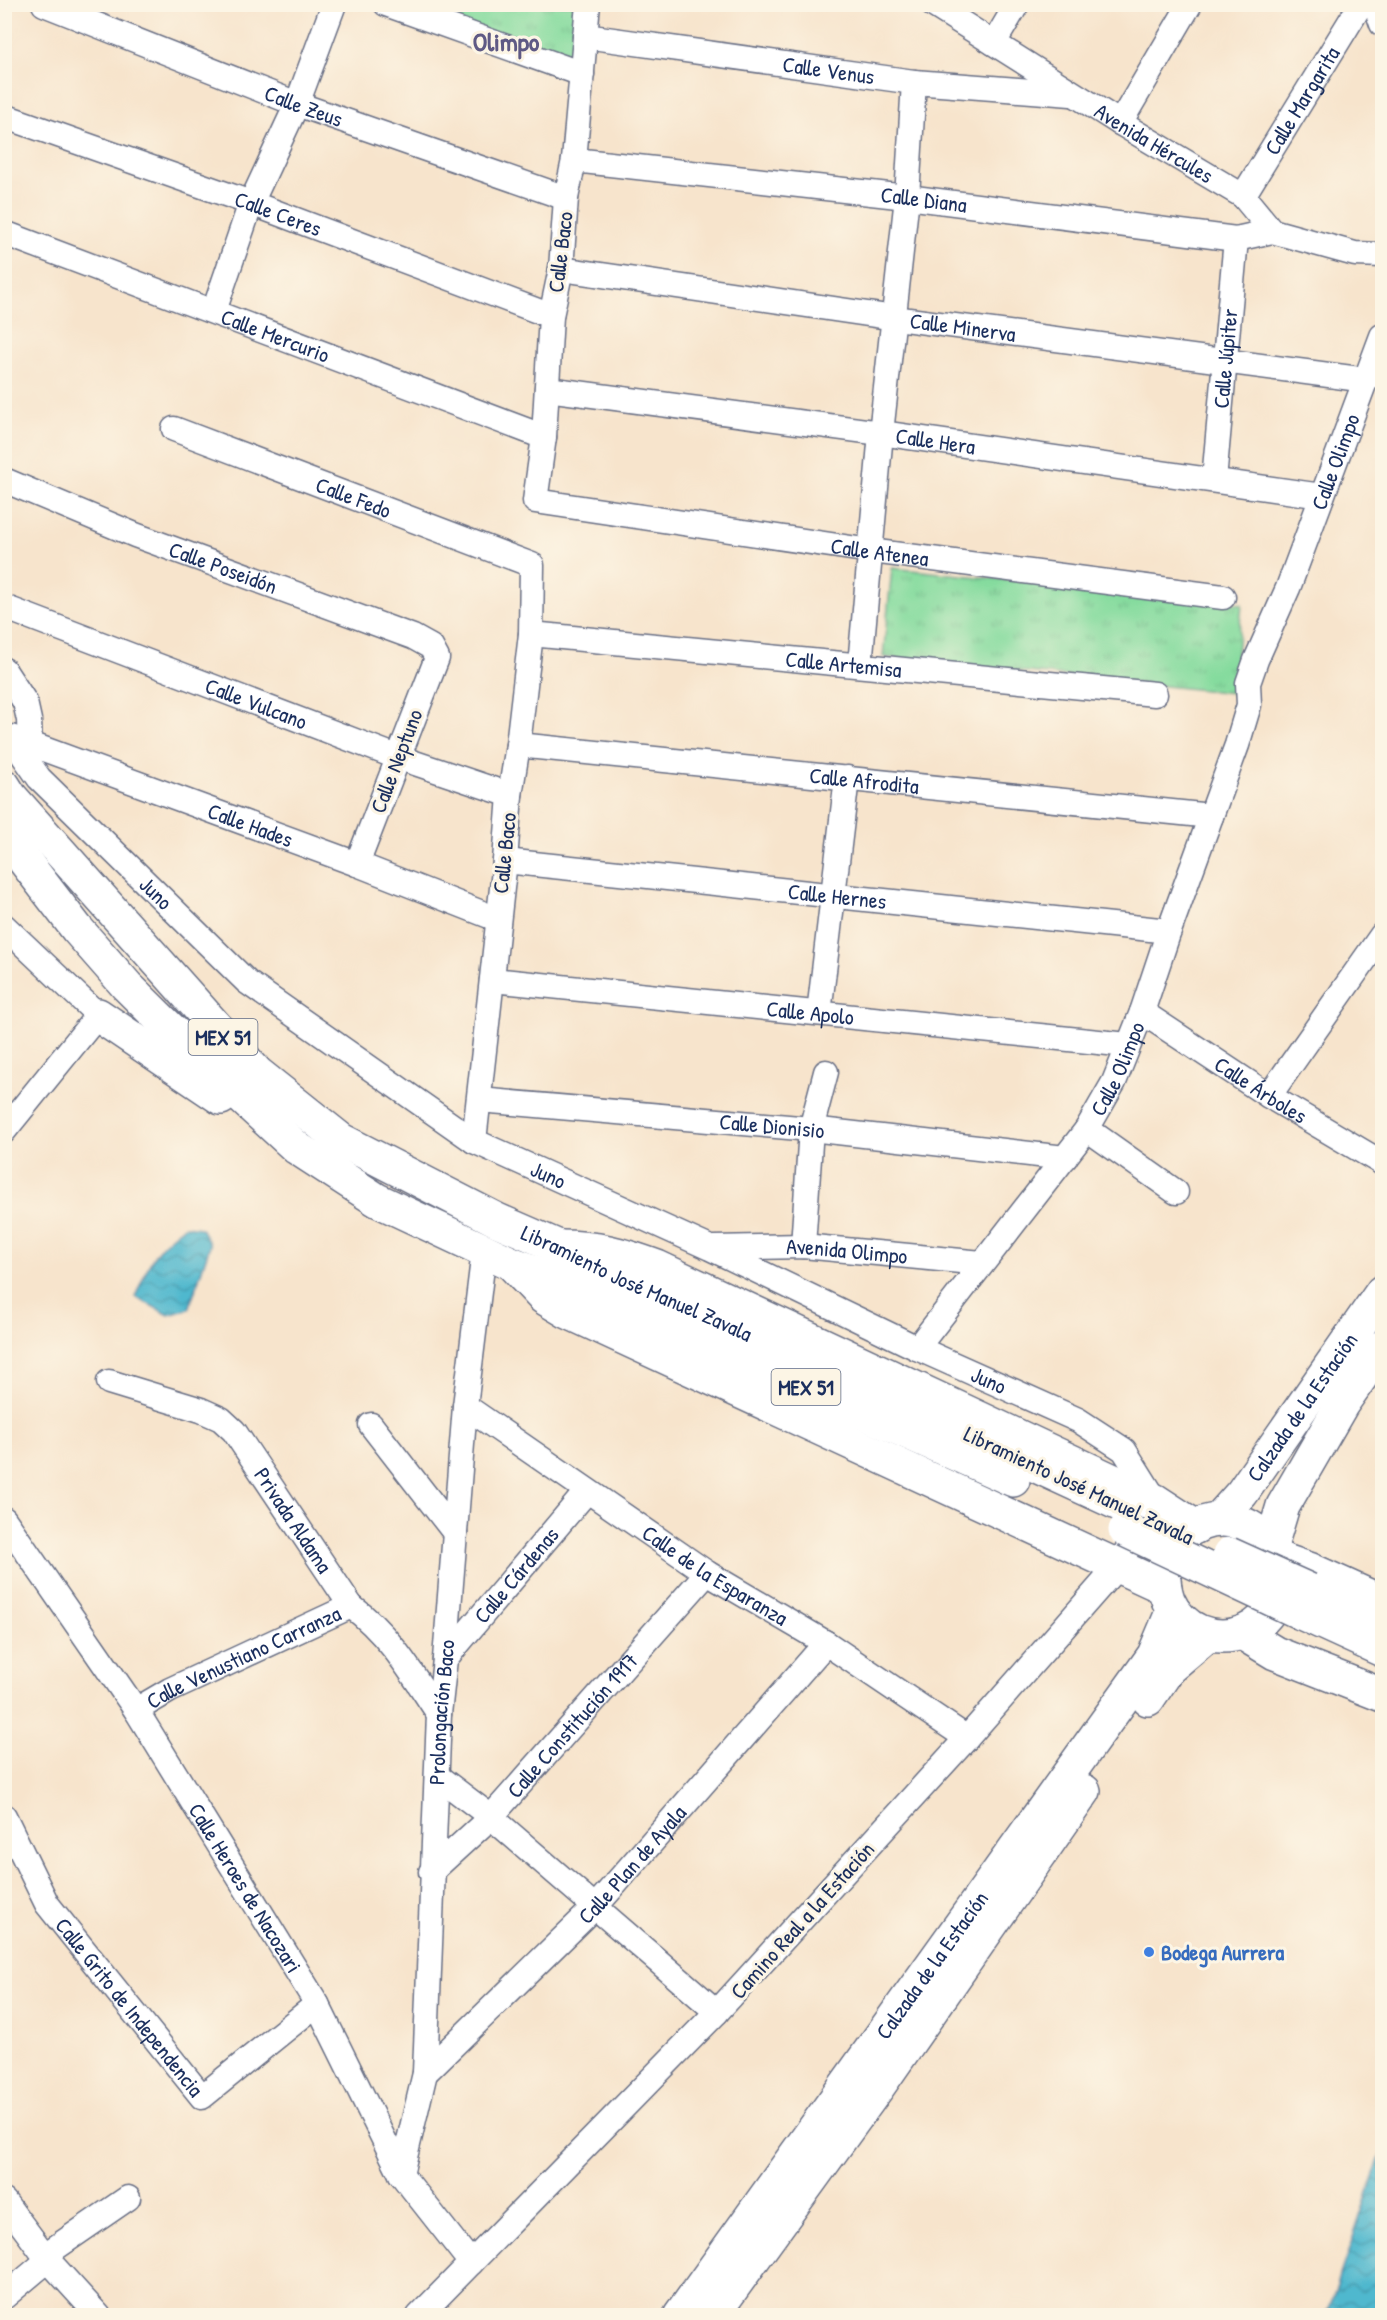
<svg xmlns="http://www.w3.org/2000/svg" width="1387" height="2320" font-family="'Patrick Hand',sans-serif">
	<defs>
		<pattern id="park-tufts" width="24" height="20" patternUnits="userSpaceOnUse" patternTransform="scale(1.5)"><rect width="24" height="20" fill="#85db9e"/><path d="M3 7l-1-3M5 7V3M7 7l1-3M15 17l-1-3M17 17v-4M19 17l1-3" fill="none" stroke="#72bc8a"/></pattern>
		<pattern id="water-waves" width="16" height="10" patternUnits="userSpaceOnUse" patternTransform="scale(1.5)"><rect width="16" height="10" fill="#50b8ce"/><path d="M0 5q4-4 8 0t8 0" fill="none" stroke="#4296aa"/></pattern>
	</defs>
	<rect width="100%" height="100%" fill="#fcf5e5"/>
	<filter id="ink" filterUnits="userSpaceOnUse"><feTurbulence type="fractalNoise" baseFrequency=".0167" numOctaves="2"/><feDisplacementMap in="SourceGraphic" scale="12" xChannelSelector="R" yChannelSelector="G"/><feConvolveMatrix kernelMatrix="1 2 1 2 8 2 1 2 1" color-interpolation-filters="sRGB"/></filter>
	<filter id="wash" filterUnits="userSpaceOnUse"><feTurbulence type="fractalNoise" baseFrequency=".008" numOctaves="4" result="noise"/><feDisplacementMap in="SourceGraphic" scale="24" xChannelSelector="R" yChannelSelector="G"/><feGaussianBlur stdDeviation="1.35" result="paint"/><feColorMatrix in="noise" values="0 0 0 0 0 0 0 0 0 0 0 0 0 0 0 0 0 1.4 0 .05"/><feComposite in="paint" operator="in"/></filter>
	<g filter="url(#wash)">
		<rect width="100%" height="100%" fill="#f7e4cc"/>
		<g fill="url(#park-tufts)" stroke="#50857e" stroke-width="1.5">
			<path d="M 416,5 L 578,5 L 574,65 Z"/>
			<path d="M 892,568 L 1242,604 L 1233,693 L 883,657 Z"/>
		</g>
		<g fill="url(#water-waves)" stroke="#367496" stroke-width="1.5">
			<path d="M 185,1226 L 201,1228 L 210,1245 L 189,1309 L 169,1315 L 135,1297 C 150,1263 152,1249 185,1226 Z"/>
			<path d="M 1382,2151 L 1382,2315 L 1327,2315 Z"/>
		</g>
	</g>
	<g filter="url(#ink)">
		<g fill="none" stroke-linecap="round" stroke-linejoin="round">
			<defs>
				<g id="minor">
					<path id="s1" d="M 44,4 L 297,104 L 566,198"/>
					<path d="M 386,4 L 582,74"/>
					<path id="s2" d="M 588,4 L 574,160 L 566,198 L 561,269 L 551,316 L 544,437 L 535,501 L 871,551 L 1223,597"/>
					<path id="s3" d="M 932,4 L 1120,123 L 1243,196 L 1272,231 L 1355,254 L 1382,255"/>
					<path d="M 1375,4 L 1382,24"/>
					<path id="s4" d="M 585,36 L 914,82 L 1071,94"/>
					<path d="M 994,43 L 1017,4"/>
					<path id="s5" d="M 4,116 L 251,203 L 551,316"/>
					<path d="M 1120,123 L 1190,4"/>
					<path id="s6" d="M 574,160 L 907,197 L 1236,239 L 1272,231"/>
					<path id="s7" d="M 1243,196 L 1361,4"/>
					<path id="s8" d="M 4,233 L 544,437"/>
					<path id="s9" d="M 561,269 L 895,318 L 1367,380"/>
					<path d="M 214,311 L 251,203 L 297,104 L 334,4"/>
					<path id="s10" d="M 547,389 L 881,433 L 1322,496"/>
					<path id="s11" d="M 174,429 L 532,565 L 531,634 L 518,745 L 510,795 L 505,861 L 474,1141"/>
					<path id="s12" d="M 4,480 L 135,535 L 413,637 L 431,647 L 437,658 L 357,864"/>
					<path id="s13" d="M 1214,480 L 1236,239"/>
					<path id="s14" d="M 4,607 L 397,757 L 510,795"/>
					<path id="s15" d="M 531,634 L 1155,694"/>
					<path d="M 860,665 L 881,433 L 907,197 L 914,82"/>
					<path d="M 4,670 L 25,702 L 29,720 L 30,745"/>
					<path id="s16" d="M 11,737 L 357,864 L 497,919"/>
					<path id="s17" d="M 11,738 L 39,778 L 247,982 L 474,1141 L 710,1248 L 917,1348 L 1078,1420 L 1124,1450 L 1156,1501 L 1117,1567 L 967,1738 L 717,2012 L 419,2316"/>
					<path id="s18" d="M 518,745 L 1211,816"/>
					<path id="s19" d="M 505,861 L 1169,931"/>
					<path d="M 4,926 L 98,1015 L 4,1131"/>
					<path id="s20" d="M 492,980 L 1128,1045"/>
					<path id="s21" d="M 1142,1012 L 1269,1096 L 1382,1163"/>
					<path d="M 819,1013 L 847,778"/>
					<path d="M 1269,1096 L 1382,935"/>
					<path id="s22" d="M 479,1100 L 811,1129 L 1065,1158"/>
					<path d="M 1087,1129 L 1176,1192"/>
					<path d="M 803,1246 L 811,1129 L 826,1072"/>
					<path id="s23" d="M 715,1248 L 803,1246 L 982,1263"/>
					<path id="s24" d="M 917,1348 L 1087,1129 L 1114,1082 L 1142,1012 L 1169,931 L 1237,745 L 1249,705 L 1248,683 L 1256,660 L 1288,588 L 1382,336"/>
					<path id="s25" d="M 109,1382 L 201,1410 L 221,1419 L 234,1431 L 351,1606 C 391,1636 412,1674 439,1714"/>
					<path id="s26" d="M 465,1406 L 707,1573 L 826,1643 L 967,1738"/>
					<path d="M 371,1425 L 455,1533"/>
					<path id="s27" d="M 4,1519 L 136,1710 L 317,2004 L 401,2174 L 471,2263"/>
					<path id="s28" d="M 445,1659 L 587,1491"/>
					<path id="s29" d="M 136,1710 L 170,1690 L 351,1606"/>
					<path d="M 437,1776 L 491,1817 L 717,2012"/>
					<path id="s30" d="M 4,1816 L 47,1904 L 202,2097 L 317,2004"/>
					<path id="s31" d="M 431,1872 L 491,1817 L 707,1573"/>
					<path id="s32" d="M 425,2073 L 596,1906 L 826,1643"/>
					<path id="s33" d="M 401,2174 L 425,2073 L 439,1714 L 445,1659 L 465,1406 L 484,1251"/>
					<path d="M 4,2201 L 48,2260 L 99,2316"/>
					<path d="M 45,2255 L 128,2198"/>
					<path d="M 4,2297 L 48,2260"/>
				</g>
				<g id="secondary">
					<path d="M 559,1247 C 598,1247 621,1254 657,1267 L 1156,1501 L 1196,1527"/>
					<path d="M 511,1263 L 543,1297 L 568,1312 L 1165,1588"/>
					<path id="s34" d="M 1218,1520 L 1242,1493 L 1382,1292"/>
					<circle cx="1222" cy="1578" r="58"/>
					<path d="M 1271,1546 L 1283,1506 L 1342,1404 L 1382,1347"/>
					<path d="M 1277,1558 L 1309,1569 L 1382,1602"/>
					<path d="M 1242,1633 L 1275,1653 L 1382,1695"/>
					<path d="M 1148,1699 L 1169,1668 L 1208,1635"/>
					<path id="s35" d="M 680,2316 L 1154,1655 L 1173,1610"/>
					<path d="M 712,2316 L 878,2087 L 1084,1791"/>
				</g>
				<g id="primary">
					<path id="s36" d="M 4,786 L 11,797 L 257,1073 L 341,1140 L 497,1220 L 559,1247 L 625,1280 L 710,1316 L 1132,1510"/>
					<path d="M 4,834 L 77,929 L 127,986 L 212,1070 L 297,1148 L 377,1200 L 511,1263 L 607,1298 L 1013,1480"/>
					<path d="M 98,1015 L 221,1098"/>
					<path d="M 1309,1590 L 1382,1624"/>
					<path d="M 1301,1613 L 1382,1650"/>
				</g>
			</defs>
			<use href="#minor" stroke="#686e84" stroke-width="27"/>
			<use href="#secondary" stroke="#686e84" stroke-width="36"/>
			<use href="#primary" stroke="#686e84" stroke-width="36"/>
			<use href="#minor" stroke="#fff" stroke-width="24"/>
			<use href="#secondary" stroke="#fff" stroke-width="33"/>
			<use href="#primary" stroke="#fff" stroke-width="33"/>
			<defs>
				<g id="primary-bridge">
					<path d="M 1125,1530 L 1301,1613"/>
					<path d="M 1229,1554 L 1309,1590"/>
				</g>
			</defs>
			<use href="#primary-bridge" stroke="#686e84" stroke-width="36" stroke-linecap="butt"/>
			<use href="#primary-bridge" stroke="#fff" stroke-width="33"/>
		</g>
	</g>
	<circle fill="#3f7fe0" stroke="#fcf5e5" stroke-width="2" cx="1149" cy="1952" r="6"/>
	<g text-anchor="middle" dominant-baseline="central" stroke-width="6" stroke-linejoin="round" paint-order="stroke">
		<g fill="#fcf5e5" stroke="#5e6a86" stroke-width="1.5">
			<rect x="188.5" y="1019" width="69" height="36" rx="4.5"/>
			<rect x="771.5" y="1369" width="69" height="36" rx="4.5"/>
		</g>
		<g font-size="21" font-weight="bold" fill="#1b2f5e">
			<text x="223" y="1037">MEX 51</text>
			<text x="806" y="1387">MEX 51</text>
		</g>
		<g font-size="22" fill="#1b2f5e" stroke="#fcf5e5">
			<text stroke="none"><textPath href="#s4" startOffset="246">Calle Venus</textPath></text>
			<text stroke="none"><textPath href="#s7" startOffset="112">Calle Margarita</textPath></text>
			<text stroke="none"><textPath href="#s1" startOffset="279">Calle Zeus</textPath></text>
			<text stroke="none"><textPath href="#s3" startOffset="262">Avenida Hércules</textPath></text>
			<text stroke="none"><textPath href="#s6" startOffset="352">Calle Diana</textPath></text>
			<text stroke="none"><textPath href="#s5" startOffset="291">Calle Ceres</textPath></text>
			<text transform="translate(560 252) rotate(-83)">Calle Baco</text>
			<text stroke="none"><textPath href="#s9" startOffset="406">Calle Minerva</textPath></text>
			<text stroke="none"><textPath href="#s8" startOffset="290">Calle Mercurio</textPath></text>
			<text stroke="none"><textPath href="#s13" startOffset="122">Calle Júpiter</textPath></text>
			<text stroke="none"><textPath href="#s10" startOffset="392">Calle Hera</textPath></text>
			<text stroke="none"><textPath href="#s24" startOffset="992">Calle Olimpo</textPath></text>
			<text stroke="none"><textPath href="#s11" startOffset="192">Calle Fedo</textPath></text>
			<text stroke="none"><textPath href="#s2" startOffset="849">Calle Atenea</textPath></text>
			<text stroke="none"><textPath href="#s12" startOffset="236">Calle Poseidón</textPath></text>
			<text stroke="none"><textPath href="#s15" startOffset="314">Calle Artemisa</textPath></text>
			<text stroke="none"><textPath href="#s14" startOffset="270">Calle Vulcano</textPath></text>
			<text transform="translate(396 761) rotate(-69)">Calle Neptuno</text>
			<text stroke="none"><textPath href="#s18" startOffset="348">Calle Afrodita</textPath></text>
			<text stroke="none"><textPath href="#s16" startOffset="255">Calle Hades</textPath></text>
			<text transform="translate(504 853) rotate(-84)">Calle Baco</text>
			<text stroke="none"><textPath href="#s17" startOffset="213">Juno</textPath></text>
			<text stroke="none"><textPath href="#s19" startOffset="334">Calle Hernes</textPath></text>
			<text stroke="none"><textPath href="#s20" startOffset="320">Calle Apolo</textPath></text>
			<text stroke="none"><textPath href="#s24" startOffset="345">Calle Olimpo</textPath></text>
			<text stroke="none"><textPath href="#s21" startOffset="142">Calle Árboles</textPath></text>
			<text stroke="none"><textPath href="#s22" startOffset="294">Calle Dionisio</textPath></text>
			<text stroke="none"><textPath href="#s17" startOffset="699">Juno</textPath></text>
			<text stroke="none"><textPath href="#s23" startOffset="132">Avenida Olimpo</textPath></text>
			<text stroke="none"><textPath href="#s36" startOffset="819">Libramiento José Manuel Zavala</textPath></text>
			<text stroke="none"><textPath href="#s17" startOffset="1185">Juno</textPath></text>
			<text stroke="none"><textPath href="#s34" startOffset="141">Calzada de la Estación</textPath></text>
			<text transform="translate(1079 1485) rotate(25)">Libramiento José Manuel Zavala</text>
			<text stroke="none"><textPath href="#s25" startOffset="243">Privada Aldama</textPath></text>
			<text stroke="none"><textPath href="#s26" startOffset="302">Calle de la Esparanza</textPath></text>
			<text stroke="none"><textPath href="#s28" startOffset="110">Calle Cárdenas</textPath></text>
			<text stroke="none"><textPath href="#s29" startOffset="120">Calle Venustiano Carranza</textPath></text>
			<text stroke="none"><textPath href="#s33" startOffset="465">Prolongación Baco</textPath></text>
			<text stroke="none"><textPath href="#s31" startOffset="204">Calle Constitución 1917</textPath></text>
			<text stroke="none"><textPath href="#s32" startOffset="294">Calle Plan de Ayala</textPath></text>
			<text stroke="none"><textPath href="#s27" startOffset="441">Calle Heroes de Nacozari</textPath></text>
			<text transform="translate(802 1920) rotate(-48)">Camino Real a la Estación</text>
			<text stroke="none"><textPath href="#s35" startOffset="432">Calzada de la Estación</textPath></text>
			<text stroke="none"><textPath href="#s30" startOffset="230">Calle Grito de Independencia</textPath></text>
		</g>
		<g font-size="22" font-weight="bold" fill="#366cbe" stroke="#fcf5e5" text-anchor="start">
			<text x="1161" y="1952">Bodega Aurrera</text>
		</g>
		<g font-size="26" font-weight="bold" fill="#5f5a85" stroke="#fcf5e5">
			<text x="506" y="41">Olimpo</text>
		</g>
	</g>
	<rect width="1387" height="2320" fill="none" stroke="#fcf5e5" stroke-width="24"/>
</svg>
